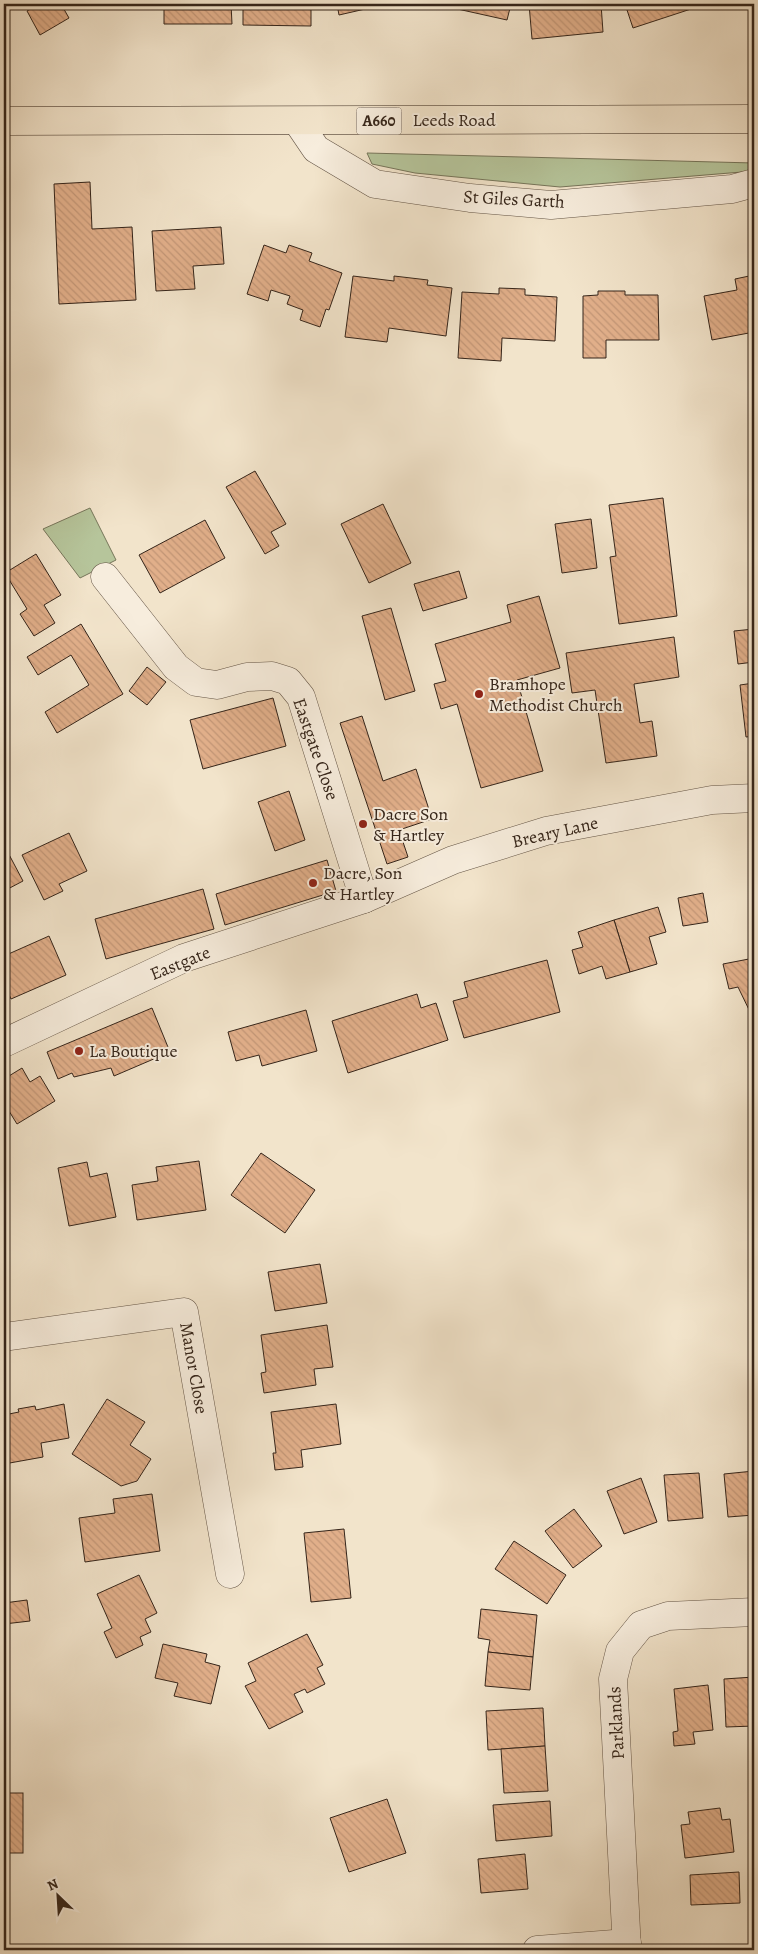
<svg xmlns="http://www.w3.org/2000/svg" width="758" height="1954" font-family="Alegreya,serif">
	<defs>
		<pattern id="building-back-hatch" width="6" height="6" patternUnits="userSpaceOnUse" patternTransform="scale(1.25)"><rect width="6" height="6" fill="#e1af8a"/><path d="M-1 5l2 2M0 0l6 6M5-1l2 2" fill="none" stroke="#c29676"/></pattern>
	</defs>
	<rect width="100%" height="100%" fill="#f2e4cb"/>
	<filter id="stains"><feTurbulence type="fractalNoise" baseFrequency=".004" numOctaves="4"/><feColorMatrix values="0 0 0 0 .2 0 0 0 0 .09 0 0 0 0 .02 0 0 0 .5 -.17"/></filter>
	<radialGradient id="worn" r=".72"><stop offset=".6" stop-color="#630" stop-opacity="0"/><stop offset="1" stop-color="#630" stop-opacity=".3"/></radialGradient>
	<g fill="#b6c59b" stroke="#76755a">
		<path d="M 367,153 L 754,163 L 754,171 L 560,187 L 415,173 L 372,164 Z"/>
		<path d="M 90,508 L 116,560 L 80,578 L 43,529 Z"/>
	</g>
	<g fill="url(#building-back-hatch)" stroke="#35251a">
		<path d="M 40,4 L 61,4 L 69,18 L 40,35 L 27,11 Z"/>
		<path d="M 164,4 L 231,4 L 232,24 L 164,24 Z"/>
		<path d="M 243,4 L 311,4 L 311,26 L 243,25 Z"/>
		<path d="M 337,4 L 387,4 L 339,15 Z"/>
		<path d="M 454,4 L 511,4 L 507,20 L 453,8 Z"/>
		<path d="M 529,4 L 601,4 L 603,32 L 532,39 Z"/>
		<path d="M 625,4 L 692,4 L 694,8 L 633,28 Z"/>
		<path d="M 90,182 L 92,229 L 132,227 L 136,300 L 59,304 L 54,184 Z"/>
		<path d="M 221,227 L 224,264 L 193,266 L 195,289 L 156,291 L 152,231 Z"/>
		<path d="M 264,245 L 286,253 L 289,245 L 312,253 L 309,261 L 342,273 L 329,310 L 326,309 L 320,327 L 300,320 L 303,310 L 287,304 L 290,296 L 271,290 L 268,301 L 247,294 Z"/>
		<path d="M 754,275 L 754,332 L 712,340 L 704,296 L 737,290 L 735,279 Z"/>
		<path d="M 353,276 L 394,281 L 394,276 L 428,280 L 427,285 L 452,288 L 446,336 L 389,328 L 387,342 L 345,337 Z"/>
		<path d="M 499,288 L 525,289 L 525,295 L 557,297 L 555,341 L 502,338 L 501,361 L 458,358 L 462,292 L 499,294 Z"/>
		<path d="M 598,291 L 625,291 L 625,295 L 658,295 L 659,340 L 606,340 L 606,358 L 583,358 L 583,296 L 598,295 Z"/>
		<path d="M 255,471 L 286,524 L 271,532 L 279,546 L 265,554 L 226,487 Z"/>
		<path d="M 663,498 L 677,616 L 619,624 L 610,557 L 616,556 L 609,505 Z"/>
		<path d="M 383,504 L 411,563 L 369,583 L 341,524 Z"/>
		<path d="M 591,519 L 597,568 L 562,573 L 555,524 Z"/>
		<path d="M 205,520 L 225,558 L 160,593 L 139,555 Z"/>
		<path d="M 36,554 L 61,595 L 44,605 L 55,623 L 34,636 L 20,614 L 27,609 L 5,573 Z"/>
		<path d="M 459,571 L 467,598 L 423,611 L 414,584 Z"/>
		<path d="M 539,596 L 560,668 L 517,680 L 543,771 L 481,788 L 457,704 L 441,709 L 434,684 L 446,681 L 435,644 L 511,622 L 507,605 Z"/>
		<path d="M 391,608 L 415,691 L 385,700 L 362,616 Z"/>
		<path d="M 81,624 L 123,694 L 57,733 L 45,712 L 89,685 L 71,655 L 38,675 L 27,657 Z"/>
		<path d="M 754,629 L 754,662 L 738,664 L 734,631 Z"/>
		<path d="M 674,637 L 679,677 L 634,684 L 640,723 L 652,721 L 657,756 L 606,763 L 595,690 L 572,693 L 566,653 Z"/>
		<path d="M 147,667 L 166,682 L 147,705 L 129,691 Z"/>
		<path d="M 754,683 L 754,736 L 746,737 L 740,685 Z"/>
		<path d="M 273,698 L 286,746 L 203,769 L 190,720 Z"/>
		<path d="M 362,716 L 383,781 L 416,769 L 432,819 L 399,830 L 408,857 L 387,864 L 340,723 Z"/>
		<path d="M 289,791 L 305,840 L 275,851 L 258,802 Z"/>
		<path d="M 69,833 L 87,871 L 59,884 L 63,891 L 44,900 L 22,855 Z"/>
		<path d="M 4,845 L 23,881 L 4,891 Z"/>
		<path d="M 327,860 L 336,891 L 225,925 L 216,894 Z"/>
		<path d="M 203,889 L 214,929 L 106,959 L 95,919 Z"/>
		<path d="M 703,893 L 708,922 L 683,926 L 678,898 Z"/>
		<path d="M 658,907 L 666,932 L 649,937 L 657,964 L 630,972 L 614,920 Z"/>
		<path d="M 614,920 L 630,972 L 606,979 L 602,966 L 579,974 L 572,950 L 583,947 L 578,932 Z"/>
		<path d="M 49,936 L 66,975 L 11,999 L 4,983 L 4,956 Z"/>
		<path d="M 754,958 L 754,1020 L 738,987 L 729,989 L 723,964 Z"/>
		<path d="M 547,960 L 560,1012 L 464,1038 L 453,1001 L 468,997 L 464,982 Z"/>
		<path d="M 417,994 L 421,1008 L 436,1003 L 448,1040 L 348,1073 L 332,1021 Z"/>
		<path d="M 152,1008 L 170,1052 L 114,1076 L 111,1068 L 74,1077 L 72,1073 L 58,1079 L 47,1052 Z"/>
		<path d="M 306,1010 L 317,1051 L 262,1066 L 259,1055 L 236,1061 L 228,1032 Z"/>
		<path d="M 22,1068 L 30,1082 L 40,1076 L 55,1101 L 17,1124 L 4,1103 L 4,1098 L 8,1096 L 4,1089 L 4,1079 Z"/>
		<path d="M 261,1153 L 315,1190 L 285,1233 L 231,1195 Z"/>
		<path d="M 199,1161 L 206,1210 L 137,1220 L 132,1185 L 158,1181 L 156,1167 Z"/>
		<path d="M 87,1162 L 90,1177 L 107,1173 L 116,1217 L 69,1226 L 58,1168 Z"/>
		<path d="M 4,1194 L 9,1216 L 4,1217 Z"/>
		<path d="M 320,1264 L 327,1303 L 275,1311 L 268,1272 Z"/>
		<path d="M 327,1325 L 333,1367 L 314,1369 L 316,1385 L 264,1393 L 261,1373 L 266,1372 L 261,1335 Z"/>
		<path d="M 107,1399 L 145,1422 L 130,1445 L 151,1459 L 137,1481 L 121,1486 L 72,1454 Z"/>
		<path d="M 64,1404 L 69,1438 L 41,1443 L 43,1457 L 4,1464 L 4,1415 L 19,1412 L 18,1409 L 35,1406 L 36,1410 Z"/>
		<path d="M 336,1404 L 341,1444 L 301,1450 L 303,1467 L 275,1470 L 273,1453 L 276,1453 L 271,1412 Z"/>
		<path d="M 754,1471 L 754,1515 L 728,1517 L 724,1474 Z"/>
		<path d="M 699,1473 L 703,1518 L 668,1521 L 664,1475 Z"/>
		<path d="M 641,1478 L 657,1522 L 624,1534 L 607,1491 Z"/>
		<path d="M 152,1494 L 160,1551 L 85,1562 L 79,1518 L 115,1513 L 113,1499 Z"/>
		<path d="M 574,1509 L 602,1546 L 573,1568 L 545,1531 Z"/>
		<path d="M 344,1529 L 351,1598 L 311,1602 L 304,1533 Z"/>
		<path d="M 514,1541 L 566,1575 L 547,1604 L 495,1569 Z"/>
		<path d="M 139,1575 L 157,1613 L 145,1619 L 151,1632 L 140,1637 L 143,1645 L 116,1658 L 104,1632 L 112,1628 L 97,1594 Z"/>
		<path d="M 27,1600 L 30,1621 L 4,1624 L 4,1603 Z"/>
		<path d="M 481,1609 L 537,1615 L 533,1657 L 488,1652 L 490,1640 L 478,1638 Z"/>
		<path d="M 307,1634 L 323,1665 L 317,1668 L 325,1684 L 307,1693 L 305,1689 L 294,1694 L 303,1712 L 269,1729 L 245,1686 L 256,1681 L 248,1663 Z"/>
		<path d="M 163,1644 L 207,1654 L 205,1662 L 220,1666 L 211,1704 L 174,1696 L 178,1683 L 155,1678 Z"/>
		<path d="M 488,1652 L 533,1657 L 530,1690 L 485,1686 Z"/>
		<path d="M 754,1677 L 754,1726 L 726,1727 L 724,1679 Z"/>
		<path d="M 708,1685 L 713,1730 L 693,1732 L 695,1744 L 674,1746 L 673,1732 L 678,1731 L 674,1689 Z"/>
		<path d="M 543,1708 L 545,1746 L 488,1750 L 486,1711 Z"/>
		<path d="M 545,1746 L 548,1791 L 504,1793 L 501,1749 Z"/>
		<rect x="4" y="1793" width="19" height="60"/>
		<path d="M 387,1799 L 406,1853 L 349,1872 L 330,1818 Z"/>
		<path d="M 550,1801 L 552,1836 L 496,1841 L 493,1805 Z"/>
		<path d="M 720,1808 L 722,1820 L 730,1819 L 734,1852 L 685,1858 L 681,1825 L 690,1824 L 688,1812 Z"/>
		<path d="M 525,1854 L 528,1889 L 481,1893 L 478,1859 Z"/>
		<path d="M 739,1872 L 740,1903 L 691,1905 L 690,1875 Z"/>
	</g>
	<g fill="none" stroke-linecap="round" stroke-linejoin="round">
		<defs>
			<g id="minor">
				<path d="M 297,121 L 316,149 L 375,184 L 470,198 L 551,205 L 732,189 L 754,183"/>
				<path d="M 105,577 L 176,667 L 196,682 L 217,685 L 247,677 L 272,676 L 288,681 L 301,697 L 364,899"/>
				<path d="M 4,1337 L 184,1312 L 230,1574"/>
				<path d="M 537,1950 L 627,1943"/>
				<path d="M 627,1950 L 613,1679 L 620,1651 L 641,1625 L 668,1616 L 754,1612"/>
			</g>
			<path id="tertiary" d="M 4,1043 L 184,958 L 364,899 L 453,860 L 546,831 L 712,800 L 754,798"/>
			<path id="trunk" d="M 4,121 L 754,119"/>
		</defs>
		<use href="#minor" stroke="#645546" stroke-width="29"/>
		<use href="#tertiary" stroke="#645546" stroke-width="29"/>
		<use href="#trunk" stroke="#35251a" stroke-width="29"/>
		<use href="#minor" stroke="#f7eddd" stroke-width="28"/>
		<use href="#tertiary" stroke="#f7eddd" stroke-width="28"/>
		<use href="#trunk" stroke="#f2e4cb" stroke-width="28"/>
	</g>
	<g fill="#8f2418" stroke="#f7eddd" stroke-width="2">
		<circle cx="479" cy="694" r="5"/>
		<circle cx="363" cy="824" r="5"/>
		<circle cx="313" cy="883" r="5"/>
		<circle cx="79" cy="1051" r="5"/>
	</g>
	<g text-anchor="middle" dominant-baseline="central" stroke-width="4" stroke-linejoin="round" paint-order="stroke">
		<rect fill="#f7eddd" stroke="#6f6154" stroke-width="1" x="356.5" y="107.5" width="45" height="27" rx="4"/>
		<g font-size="16" font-weight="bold" fill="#35251a">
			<text x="379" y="121">A660</text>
		</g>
		<g font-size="18" fill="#35251a" stroke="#f7eddd">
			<text x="454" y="120">Leeds Road</text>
			<text transform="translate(514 199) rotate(3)">St Giles Garth</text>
			<text transform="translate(316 749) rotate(71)">Eastgate Close</text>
			<text transform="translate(555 832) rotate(-13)">Breary Lane</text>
			<text transform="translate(180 963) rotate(-22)">Eastgate</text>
			<text transform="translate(194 1368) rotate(80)">Manor Close</text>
			<text transform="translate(616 1723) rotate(-93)">Parklands</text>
		</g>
		<g font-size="18" fill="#35251a" stroke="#f7eddd" text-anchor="start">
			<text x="489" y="684">Bramhope<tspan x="489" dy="21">Methodist Church</tspan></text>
			<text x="373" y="814">Dacre Son<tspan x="373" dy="21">&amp; Hartley</tspan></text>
			<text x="323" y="873">Dacre, Son<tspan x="323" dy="21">&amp; Hartley</tspan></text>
			<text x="89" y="1051">La Boutique</text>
		</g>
	</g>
	<rect width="758" height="1954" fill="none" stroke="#f2e4cb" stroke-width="20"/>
	<rect x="5" y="5" width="748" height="1944" fill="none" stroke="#35251a" stroke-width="2.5"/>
	<rect x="10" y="10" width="738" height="1934" fill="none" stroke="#35251a"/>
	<g transform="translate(58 1896) rotate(335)" stroke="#f7eddd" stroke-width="4" paint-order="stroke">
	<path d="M0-4L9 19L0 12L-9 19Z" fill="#35251a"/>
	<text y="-8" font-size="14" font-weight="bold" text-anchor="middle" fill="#35251a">N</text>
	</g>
	<rect width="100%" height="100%" filter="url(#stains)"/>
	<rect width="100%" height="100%" fill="url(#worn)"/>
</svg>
